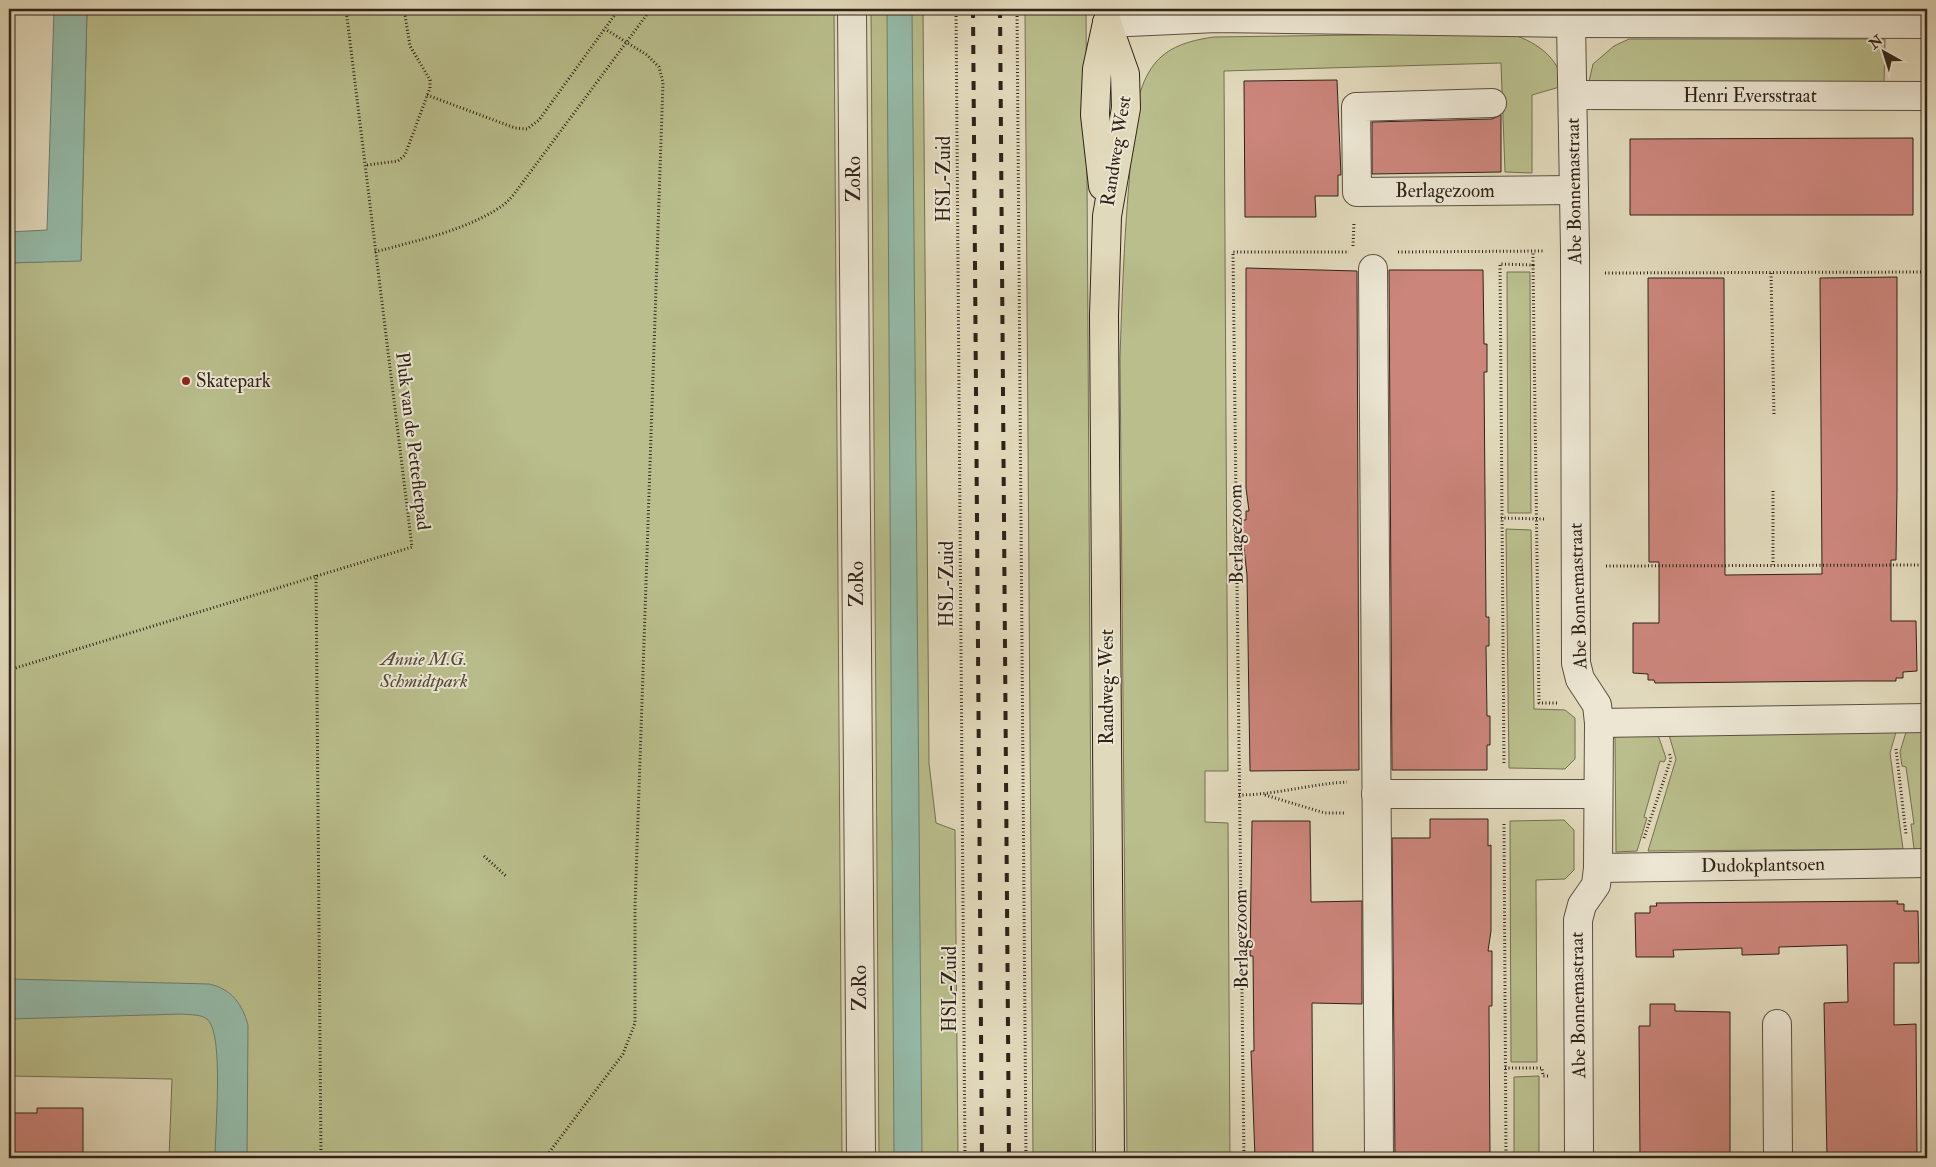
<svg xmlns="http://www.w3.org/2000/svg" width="1936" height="1167" font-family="'IM FELL Double Pica',serif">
	<rect width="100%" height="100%" fill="#e1d9bb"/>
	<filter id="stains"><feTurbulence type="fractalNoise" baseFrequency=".004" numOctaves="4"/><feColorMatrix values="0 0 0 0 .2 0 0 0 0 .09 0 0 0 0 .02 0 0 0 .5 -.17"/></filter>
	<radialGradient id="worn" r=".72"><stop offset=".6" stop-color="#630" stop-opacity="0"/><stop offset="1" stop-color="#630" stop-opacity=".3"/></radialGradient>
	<g fill="#b9be8c" stroke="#747052">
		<path d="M 87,9 L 834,9 L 842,1158 L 169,1158 L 172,1079 L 9,1076 L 9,263 L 81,260 Z"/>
		<path d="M 871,9 L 923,9 L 929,763 L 936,823 L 955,830 L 958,1158 L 879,1158 Z"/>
		<path d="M 1025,9 L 1086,9 L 1093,1158 L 1033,1158 Z"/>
		<path d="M 1507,33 C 1534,40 1560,57 1563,86 L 1532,95 L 1532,173 L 1505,172 L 1501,63 L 1224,71 L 1228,771 L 1205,771 L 1205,822 L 1228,823 L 1230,1158 L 1127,1158 L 1120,357 C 1122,299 1124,241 1129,183 C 1132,146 1131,91 1156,62 C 1171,45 1193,40 1214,37 Z"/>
		<path d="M 1629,39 L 1885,39 L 1884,84 L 1588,86 L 1593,64 L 1614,46 Z"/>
		<path d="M 1507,272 L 1530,272 L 1531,513 L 1508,513 Z"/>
		<path d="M 1506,529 L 1531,530 L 1534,709 L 1565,710 L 1575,718 L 1575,759 L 1565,769 L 1509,768 Z"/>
		<path d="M 1896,732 L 1890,753 L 1903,849 L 1648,851 L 1676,759 L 1669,735 Z"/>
		<path d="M 1906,732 L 1927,732 L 1927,850 L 1914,849 L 1911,824 L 1914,824 L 1906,767 L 1902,766 L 1900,752 Z"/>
		<path d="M 1615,735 L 1658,735 L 1666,758 L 1664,762 L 1660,761 L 1644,817 L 1647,818 L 1637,851 L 1616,852 Z"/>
		<path d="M 1564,820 L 1574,830 L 1574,870 L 1565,879 L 1536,880 L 1537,1062 L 1511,1062 L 1510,821 Z"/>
		<path d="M 1539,1076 L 1539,1158 L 1514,1158 L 1514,1077 Z"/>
	</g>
	<g fill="#95bbaa" stroke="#6d7e70">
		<path d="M 54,9 L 87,9 L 81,261 L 9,263 L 9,232 L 47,230 Z"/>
		<path d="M 887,9 L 912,9 L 922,1158 L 894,1158 Z"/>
		<path d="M 9,979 L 209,984 C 232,989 242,1004 248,1025 L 247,1158 L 215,1158 C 215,1132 224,1036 208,1020 C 202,1014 191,1015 182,1014 L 9,1019 Z"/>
	</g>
	<g fill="#cb857b" stroke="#302219">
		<path d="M 1337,80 L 1341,175 L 1338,175 L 1338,196 L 1315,196 L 1316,217 L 1245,217 L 1244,81 Z"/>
		<path d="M 1501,115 L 1501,172 L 1372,174 L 1372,122 L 1492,119 Z"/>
		<path d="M 1913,138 L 1913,215 L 1630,215 L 1630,139 Z"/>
		<path d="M 1246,268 L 1357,271 L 1359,770 L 1250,771 L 1247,575 L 1244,548 L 1242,548 L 1242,520 L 1246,520 L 1246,511 L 1249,511 L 1246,488 Z"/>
		<path d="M 1389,270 L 1483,270 L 1484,344 L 1487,344 L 1487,372 L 1484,372 L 1486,617 L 1489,617 L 1489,646 L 1486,646 L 1487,716 L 1490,716 L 1490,745 L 1487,745 L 1487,770 L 1392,770 Z"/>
		<path d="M 1897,277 L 1897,490 L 1896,560 L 1891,560 L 1891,621 L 1916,621 L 1917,671 L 1903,672 L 1903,678 L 1896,678 L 1896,681 L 1857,681 L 1655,683 L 1654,680 L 1648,680 L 1648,674 L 1633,673 L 1633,623 L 1659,623 L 1659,562 L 1649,562 L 1648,278 L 1724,278 L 1725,575 L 1822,574 L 1820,278 Z"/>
		<path d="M 1430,819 L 1488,819 L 1488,846 L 1491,845 L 1491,931 L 1488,951 L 1492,951 L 1492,1006 L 1489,1006 L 1490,1158 L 1395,1158 L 1392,838 L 1430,838 Z"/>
		<path d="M 1252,821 L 1310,821 L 1311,902 L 1362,901 L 1362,1004 L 1312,1003 L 1313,1158 L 1255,1158 L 1252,1077 L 1251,1051 L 1254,1051 L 1253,956 L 1250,956 Z"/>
		<path d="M 1898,901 L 1897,904 L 1904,904 L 1904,911 L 1918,911 L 1919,963 L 1894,963 L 1894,1025 L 1916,1024 L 1917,1158 L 1827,1158 L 1824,1003 L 1848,1002 L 1847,945 L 1779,947 L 1779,954 L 1742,955 L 1742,948 L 1673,950 L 1674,957 L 1636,957 L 1635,913 L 1650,913 L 1650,906 L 1657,906 L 1656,903 Z"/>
		<path d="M 1650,1004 L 1675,1004 L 1675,1011 L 1730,1012 L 1730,1158 L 1640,1158 L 1639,1026 L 1650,1026 Z"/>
		<path d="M 37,1108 L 83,1108 L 83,1158 L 9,1158 L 9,1113 L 37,1113 Z"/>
	</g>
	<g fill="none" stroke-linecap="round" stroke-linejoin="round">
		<defs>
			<g id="minor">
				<path d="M 852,9 L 861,1158"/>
				<path d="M 1107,23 L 1217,18 L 1571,23 L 1927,24"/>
				<path d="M 1571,23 L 1575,250 L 1576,663 L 1580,679 L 1597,705 L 1599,723 L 1598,868 L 1596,885 L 1582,905 L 1578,920 L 1579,1158"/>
				<path d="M 1573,95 L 1927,96"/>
				<path d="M 1492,103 L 1356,107 L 1357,192 L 1574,190"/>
				<path d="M 1373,269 L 1379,1158"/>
				<path d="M 1599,723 L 1927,718"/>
				<path d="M 1376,794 L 1598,794"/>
				<path d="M 1598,868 L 1927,863"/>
				<path d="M 1777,1024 L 1778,1158"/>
			</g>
			<g id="major">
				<path d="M 1107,23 L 1125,74 L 1126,108 L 1107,216 L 1104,315 L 1110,1158"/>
				<path d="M 1103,186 L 1095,115 L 1097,69 L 1107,23"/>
			</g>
		</defs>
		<use href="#minor" stroke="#5c5042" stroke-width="30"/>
		<use href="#major" stroke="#302219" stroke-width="30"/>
		<g stroke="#302219" stroke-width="3" stroke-dasharray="1 2.5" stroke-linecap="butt">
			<path d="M 956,9 L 965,1158"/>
			<path d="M 1017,9 L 1026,1158"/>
			<path d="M 427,95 L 515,128 L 527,129 L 539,120 L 619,9"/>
			<path d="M 367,165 L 398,161 L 405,155 L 430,88 L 430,80 L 410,46 L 404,9"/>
			<path d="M 1353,246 L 1354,222"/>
			<path d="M 375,252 C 418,240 465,231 502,206 C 509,201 515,193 520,186 L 651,9"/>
			<path d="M 1398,252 L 1544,251"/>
			<path d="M 1533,265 L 1539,703 L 1559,703"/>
			<path d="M 1605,273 L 1927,272"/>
			<path d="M 1771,273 L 1774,415"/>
			<path d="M 1773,491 L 1773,565"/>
			<path d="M 1501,518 L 1545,519"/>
			<path d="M 1606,566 L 1927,565"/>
			<path d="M 316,575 L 321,1158"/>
			<path d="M 9,670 L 412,547 L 346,9"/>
			<path d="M 1896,749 L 1906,834"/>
			<path d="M 1504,763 L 1500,264 L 1533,265 L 1533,251"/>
			<path d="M 1239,795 C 1275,795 1310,784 1347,782"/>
			<path d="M 1265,795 L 1325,813 L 1346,813"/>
			<path d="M 1504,824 L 1506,1158"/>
			<path d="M 1644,838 L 1671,759 L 1669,752"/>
			<path d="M 484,856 L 507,877"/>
			<path d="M 1505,1068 L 1542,1068 L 1543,1076 L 1549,1076"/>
			<path d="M 545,1158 L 623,1054 L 635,1023 L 635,907 L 663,82 L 659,67 L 647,55 L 605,29"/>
			<path d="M 1244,1158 L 1233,252 L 1349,252"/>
		</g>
		<use href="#minor" stroke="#ece6d3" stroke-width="28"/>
		<use href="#major" stroke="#e1d9bb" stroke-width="28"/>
		<g stroke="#302219" stroke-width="4" stroke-dasharray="9 9" stroke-linecap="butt">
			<path d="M 973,9 L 982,1158"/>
			<path d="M 1000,9 L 1009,1158"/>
		</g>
	</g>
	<circle fill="#8f2418" stroke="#ece6d3" stroke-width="2" cx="186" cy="381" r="5"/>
	<g text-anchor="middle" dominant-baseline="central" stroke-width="4" stroke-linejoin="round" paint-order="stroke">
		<g font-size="19" fill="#302219" stroke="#ece6d3">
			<text x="1750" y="96">Henri Eversstraat</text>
			<text transform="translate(1116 151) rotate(-81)">Randweg West</text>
			<text transform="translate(854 179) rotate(-90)">ZoRo</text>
			<text transform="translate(944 179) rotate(-90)">HSL-Zuid</text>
			<text x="1445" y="191">Berlagezoom</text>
			<text transform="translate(1574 191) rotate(-91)">Abe Bonnemastraat</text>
			<text transform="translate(413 441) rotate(83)">Pluk van de Pettefletpad</text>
			<text transform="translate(1236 534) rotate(-91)">Berlagezoom</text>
			<text transform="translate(857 584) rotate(-90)">ZoRo</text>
			<text transform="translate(947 584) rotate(-90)">HSL-Zuid</text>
			<text transform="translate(1578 596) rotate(-92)">Abe Bonnemastraat</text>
			<text transform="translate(1107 687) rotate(-90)">Randweg-West</text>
			<text transform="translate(1763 865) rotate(-1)">Dudokplantsoen</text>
			<text transform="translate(1241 939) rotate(-91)">Berlagezoom</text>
			<text transform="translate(860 988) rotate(-90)">ZoRo</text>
			<text transform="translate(950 989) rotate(-90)">HSL-Zuid</text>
			<text transform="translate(1578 1005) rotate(-91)">Abe Bonnemastraat</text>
		</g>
		<g font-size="19" fill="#302219" stroke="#ece6d3" text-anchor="start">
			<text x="196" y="381">Skatepark</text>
		</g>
		<g font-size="19" font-style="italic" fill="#524936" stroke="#ece6d3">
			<text x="424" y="659">Annie M.G.<tspan x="424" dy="22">Schmidtpark</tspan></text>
		</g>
	</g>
	<rect width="1936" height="1167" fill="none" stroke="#e1d9bb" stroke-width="30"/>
	<rect x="10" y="10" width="1916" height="1147" fill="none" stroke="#302219" stroke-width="2.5"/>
	<rect x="15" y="15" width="1906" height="1137" fill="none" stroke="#302219"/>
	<g transform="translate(1884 52) rotate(321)" stroke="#ece6d3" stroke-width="4" paint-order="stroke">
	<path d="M0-4L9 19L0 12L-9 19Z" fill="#302219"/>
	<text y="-8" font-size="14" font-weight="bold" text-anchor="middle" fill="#302219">N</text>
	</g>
	<rect width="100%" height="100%" filter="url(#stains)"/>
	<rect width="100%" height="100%" fill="url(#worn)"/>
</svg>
